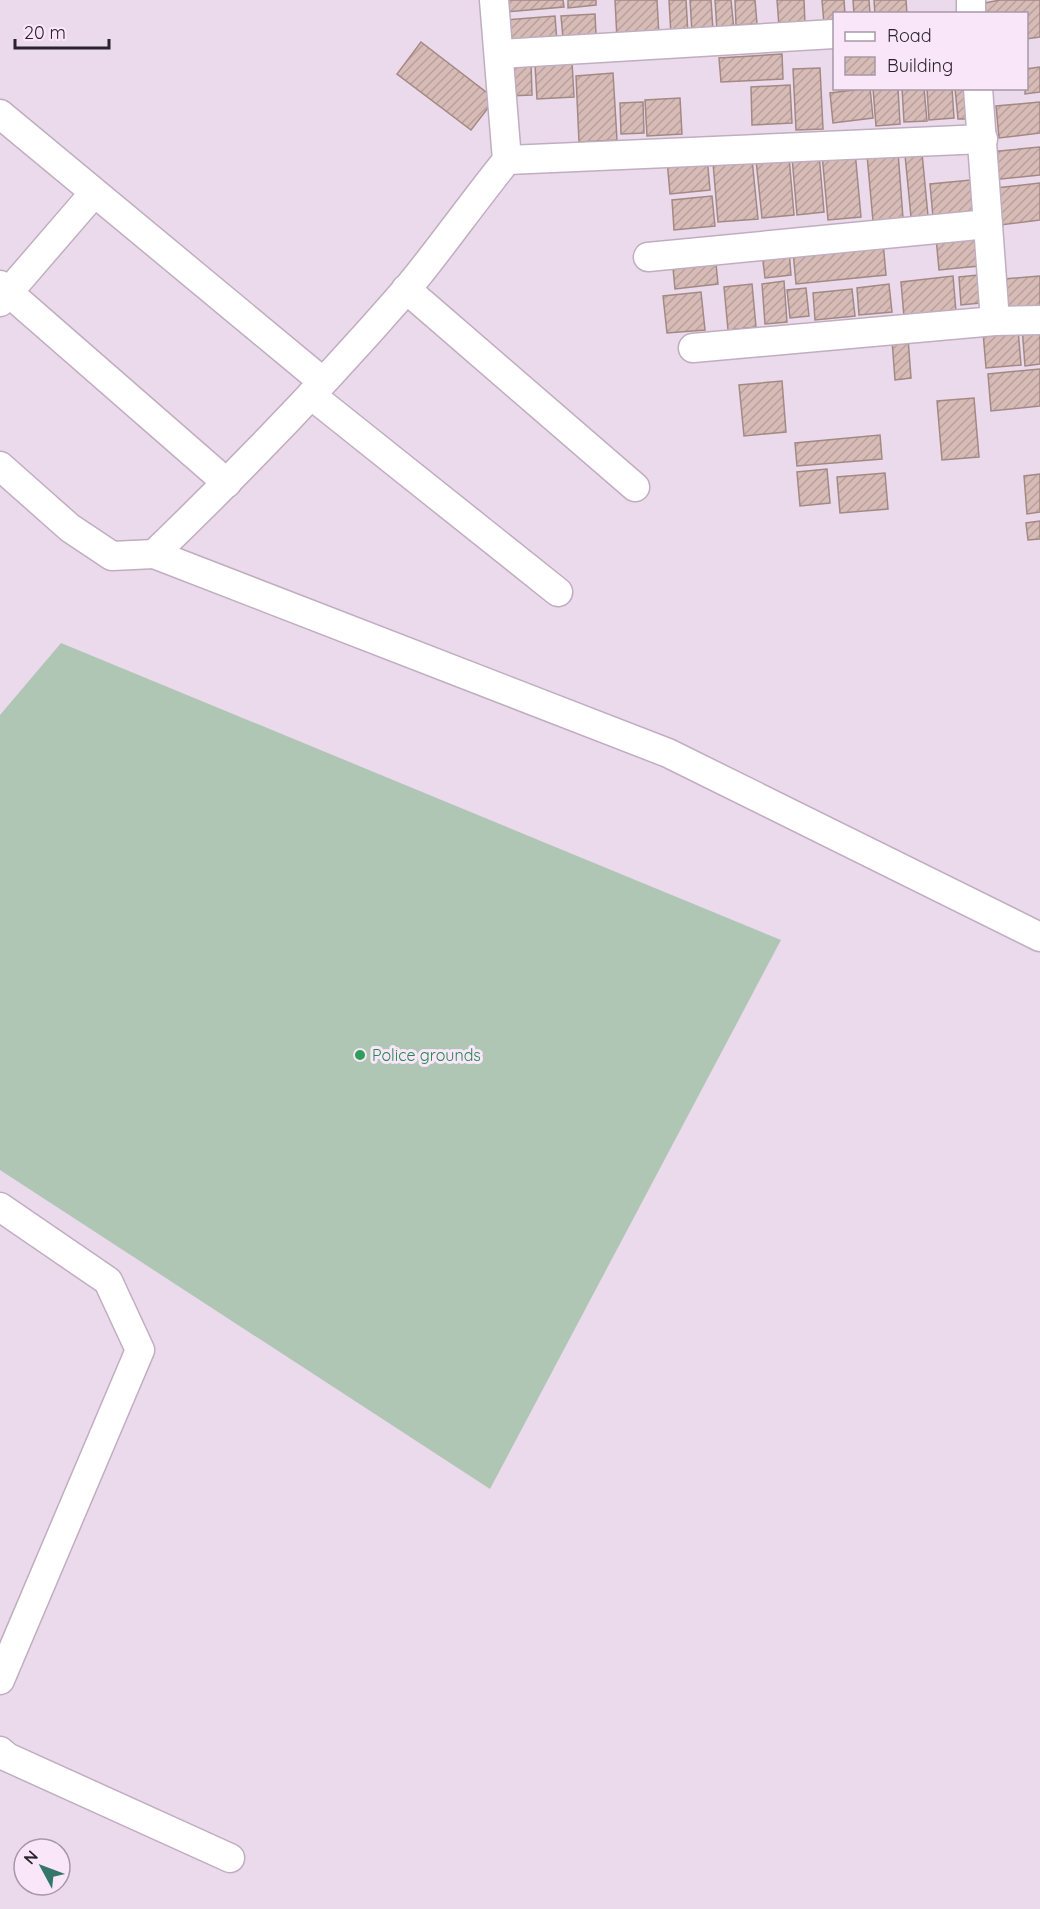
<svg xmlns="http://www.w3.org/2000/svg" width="1040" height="1909" font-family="Quicksand,sans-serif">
	<defs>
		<pattern id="building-hatch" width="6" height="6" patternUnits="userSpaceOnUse" patternTransform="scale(1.5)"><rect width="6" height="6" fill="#d7bbb6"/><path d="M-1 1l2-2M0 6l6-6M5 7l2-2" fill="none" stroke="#b9a09d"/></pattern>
	</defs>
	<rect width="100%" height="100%" fill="#ebd9ec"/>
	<path fill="#afc6b5" d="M 61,643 L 781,940 L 490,1489 L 0,1170 L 0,715 Z"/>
	<g fill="url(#building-hatch)" stroke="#a38984" stroke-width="1.5">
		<path d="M 503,0 L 563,0 L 564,7 L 504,12 Z"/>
		<path d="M 568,0 L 596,0 L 596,5 L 568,8 Z"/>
		<path d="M 615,0 L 657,0 L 659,36 L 617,39 Z"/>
		<path d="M 669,0 L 686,0 L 688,34 L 671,35 Z"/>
		<path d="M 690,0 L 711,0 L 713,30 L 692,32 Z"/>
		<path d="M 715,0 L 731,0 L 734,30 L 717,31 Z"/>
		<path d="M 735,0 L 755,0 L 757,24 L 736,25 Z"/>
		<path d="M 777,0 L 804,0 L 805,24 L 779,26 Z"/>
		<path d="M 822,0 L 844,0 L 845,14 L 834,14 L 834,23 L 824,24 Z"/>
		<path d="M 853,0 L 869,0 L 870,14 L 854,14 Z"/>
		<path d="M 874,0 L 906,0 L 907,14 L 875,14 Z"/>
		<path d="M 1000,0 L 1040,0 L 1040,37 L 1026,39 L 1026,14 L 976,14 L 974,5 Z"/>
		<path d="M 595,14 L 596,35 L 563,38 L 561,16 Z"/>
		<path d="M 555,16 L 557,42 L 507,46 L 505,20 Z"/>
		<path d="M 421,42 L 495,99 L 471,130 L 397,74 Z"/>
		<path d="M 782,54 L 783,79 L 721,82 L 719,58 Z"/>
		<path d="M 572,62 L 574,97 L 537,99 L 535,64 Z"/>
		<path d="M 507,63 L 531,63 L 532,95 L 508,96 Z"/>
		<path d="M 1040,67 L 1040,92 L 1025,94 L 1026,69 Z"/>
		<path d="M 820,68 L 823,129 L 796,130 L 793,69 Z"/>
		<path d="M 613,73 L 617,140 L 579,142 L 576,76 Z"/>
		<path d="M 790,85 L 792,123 L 752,125 L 751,87 Z"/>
		<path d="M 870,88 L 873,118 L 833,123 L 830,93 Z"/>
		<path d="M 873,88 L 898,88 L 900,124 L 876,126 Z"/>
		<path d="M 902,88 L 924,88 L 927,121 L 904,122 Z"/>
		<path d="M 952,88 L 954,118 L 929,120 L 927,89 Z"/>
		<path d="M 955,88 L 971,88 L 974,119 L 958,119 Z"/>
		<path d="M 680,98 L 682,134 L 647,136 L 645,100 Z"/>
		<path d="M 643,102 L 644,133 L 621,134 L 620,103 Z"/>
		<path d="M 1040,102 L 1040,133 L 999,138 L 996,106 Z"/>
		<path d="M 1040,147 L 1040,175 L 991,180 L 989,152 Z"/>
		<path d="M 855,151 L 861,217 L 828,220 L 822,154 Z"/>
		<path d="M 898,152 L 903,218 L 873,221 L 867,155 Z"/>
		<path d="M 922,153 L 928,216 L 911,217 L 905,155 Z"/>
		<path d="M 819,154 L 824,212 L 797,215 L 792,157 Z"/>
		<path d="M 707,156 L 710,190 L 670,194 L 667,160 Z"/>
		<path d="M 789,157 L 794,215 L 762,218 L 756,160 Z"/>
		<path d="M 752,159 L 758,219 L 718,222 L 713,163 Z"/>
		<path d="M 971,180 L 974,213 L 933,217 L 930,184 Z"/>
		<path d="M 1040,183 L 1040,220 L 1000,225 L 996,188 Z"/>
		<path d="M 712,196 L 715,226 L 674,230 L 672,200 Z"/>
		<path d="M 976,233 L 979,266 L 939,270 L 936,237 Z"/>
		<path d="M 883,242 L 886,275 L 796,284 L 793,251 Z"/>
		<path d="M 789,250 L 791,275 L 765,278 L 762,253 Z"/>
		<path d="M 715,254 L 718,284 L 675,289 L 672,258 Z"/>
		<path d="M 988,274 L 990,302 L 961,305 L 959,277 Z"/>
		<path d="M 953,276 L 956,312 L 904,317 L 901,282 Z"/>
		<path d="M 1040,276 L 1040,307 L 1007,310 L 1004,279 Z"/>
		<path d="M 784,281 L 787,322 L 765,324 L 762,284 Z"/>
		<path d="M 752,284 L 756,327 L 728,330 L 724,287 Z"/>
		<path d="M 889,284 L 892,312 L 859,315 L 857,288 Z"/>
		<path d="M 806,288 L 809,316 L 790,318 L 787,290 Z"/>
		<path d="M 852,289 L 855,316 L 815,320 L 813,293 Z"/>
		<path d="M 701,292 L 705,330 L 667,333 L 663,296 Z"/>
		<path d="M 1040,325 L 1040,364 L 1025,366 L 1022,327 Z"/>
		<path d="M 1018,329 L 1021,365 L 986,368 L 983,332 Z"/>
		<path d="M 908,338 L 911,378 L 895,380 L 892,340 Z"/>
		<path d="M 1040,369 L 1040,406 L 991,411 L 988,374 Z"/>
		<path d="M 782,381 L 786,432 L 744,436 L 739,385 Z"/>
		<path d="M 974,398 L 979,457 L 942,460 L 937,401 Z"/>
		<path d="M 880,435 L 882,459 L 797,466 L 795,443 Z"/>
		<path d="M 827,469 L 830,503 L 800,506 L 797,472 Z"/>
		<path d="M 885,473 L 888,509 L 840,513 L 837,477 Z"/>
		<path d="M 1040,474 L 1040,512 L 1027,514 L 1024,476 Z"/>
		<path d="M 1040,521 L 1040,539 L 1028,540 L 1026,523 Z"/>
	</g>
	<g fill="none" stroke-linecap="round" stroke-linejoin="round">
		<defs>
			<g id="street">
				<path d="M 494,0 L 507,160 C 472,203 441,248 406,290 C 326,382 241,470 154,554 L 668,753 L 1040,937"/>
				<path d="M 971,0 L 971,14"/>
				<path d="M 500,54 L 834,34"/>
				<path d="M 978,88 L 995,321"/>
				<path d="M 0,114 L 322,381"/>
				<path d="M 507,160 L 983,139"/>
				<path d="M 648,257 L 988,224"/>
				<path d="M 0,285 L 227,483"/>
				<path d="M 406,289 L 635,487"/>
				<path d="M 0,302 L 94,193"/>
				<path d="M 693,348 L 995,321 L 1040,320"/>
				<path d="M 311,395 L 558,592"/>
				<path d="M 0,466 L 70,528 L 112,556 L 154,554"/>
				<path d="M 0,1207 L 108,1281 L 140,1350 L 0,1680"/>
				<path d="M 0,1751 L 7,1757 L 230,1858"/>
			</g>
		</defs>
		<use href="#street" stroke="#c0aec0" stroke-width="31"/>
		<use href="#street" stroke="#fff" stroke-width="28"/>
	</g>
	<circle fill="#2e9e5b" stroke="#f9e6f9" stroke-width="2" cx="360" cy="1055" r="6"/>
	<g text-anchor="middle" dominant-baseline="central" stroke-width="6" stroke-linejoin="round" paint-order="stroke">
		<g font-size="16" fill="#27864d" stroke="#f9e6f9" text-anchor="start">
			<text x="372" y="1055">Police grounds</text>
		</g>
	</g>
	<rect x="833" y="12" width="195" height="78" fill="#f9e6f9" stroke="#a698a6" stroke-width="1.5"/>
	<rect x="845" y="32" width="30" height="9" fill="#ffffff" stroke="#a698a6" stroke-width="1.5"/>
	<text x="887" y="42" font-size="18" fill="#2a232a">Road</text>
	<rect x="845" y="57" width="30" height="18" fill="url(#building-hatch)" stroke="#a698a6" stroke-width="1.5"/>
	<text x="887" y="72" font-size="18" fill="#2a232a">Building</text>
	<g transform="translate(42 1867) rotate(311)"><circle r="28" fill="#f9e6f9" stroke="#a698a6" stroke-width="1.5"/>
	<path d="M0-4.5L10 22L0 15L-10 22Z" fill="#34776a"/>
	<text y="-9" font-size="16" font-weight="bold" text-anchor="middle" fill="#2a232a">N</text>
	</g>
	<path d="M15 39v9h94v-9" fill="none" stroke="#2a232a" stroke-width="3"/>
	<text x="24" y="39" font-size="18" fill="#2a232a" stroke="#f9e6f9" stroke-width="4.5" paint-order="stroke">20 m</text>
</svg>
